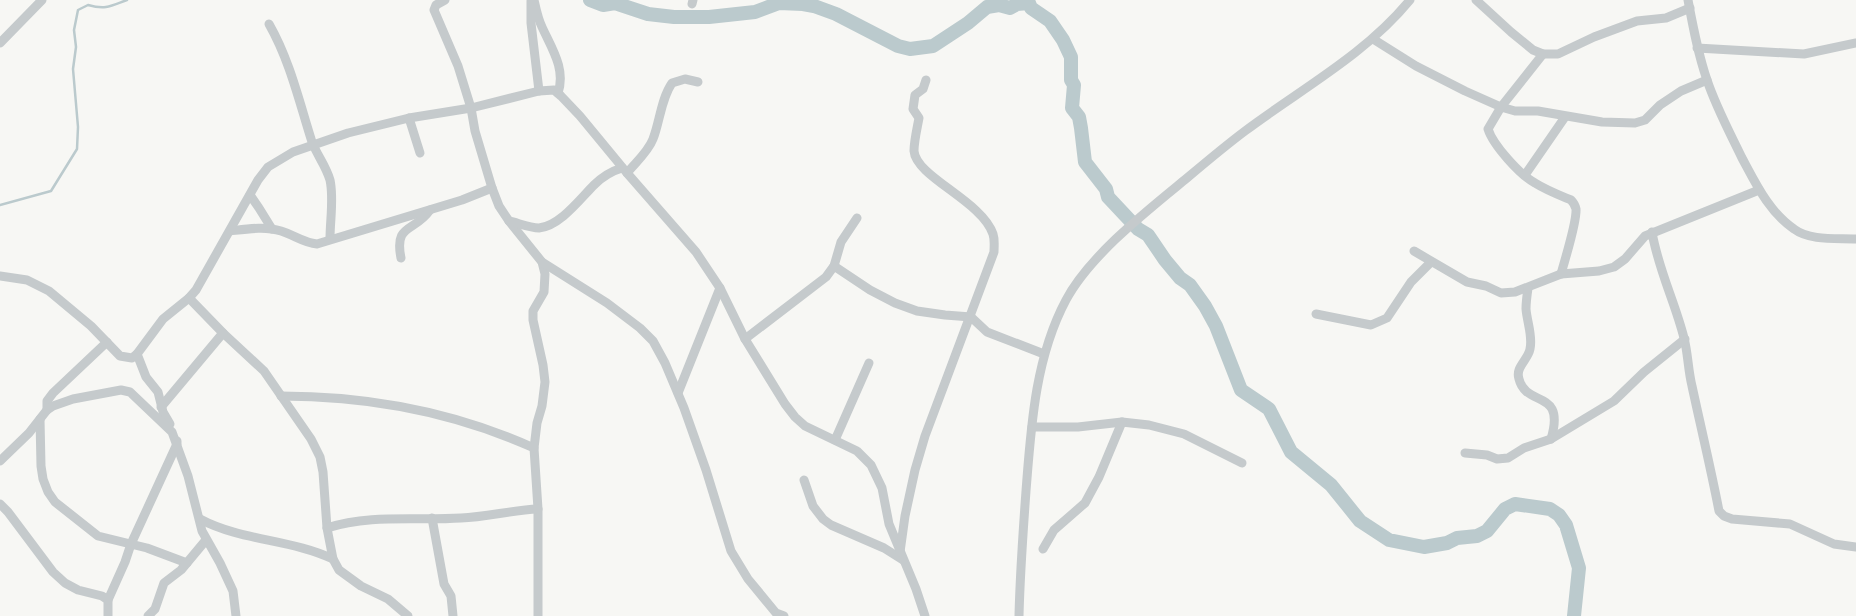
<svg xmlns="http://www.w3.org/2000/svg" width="1856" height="616" font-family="'PT Sans',sans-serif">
	<rect width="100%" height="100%" fill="#f7f7f4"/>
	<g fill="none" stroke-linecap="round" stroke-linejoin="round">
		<path stroke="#bbcacd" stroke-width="2.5" d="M 0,205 L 51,191 L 77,149 L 78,127 L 73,69 L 76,47 L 74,30 L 78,10 L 88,5 C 106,10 111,6 127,0"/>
		<path stroke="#bbcacd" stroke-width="14" d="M 590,0 L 603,5 L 615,3 L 648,14 L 674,17 L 709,17 L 755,12 L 779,3 L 803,4 L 814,6 L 836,14 L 898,46 L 910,49 L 933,46 L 968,23 L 987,7 L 999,5 L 1010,8 L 1017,4 L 1029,3 L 1031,8 L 1050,21 L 1063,40 L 1071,57 L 1071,80 L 1074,85 L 1072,108 L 1079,117 L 1081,128 L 1085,162 L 1106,189 L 1108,197 L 1138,229 L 1148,235 L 1165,260 L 1180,278 L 1190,285 L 1205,306 L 1216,326 L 1241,390 L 1269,409 L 1291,452 L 1331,485 L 1360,521 L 1389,540 L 1424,547 L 1447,543 L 1457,538 L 1477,536 L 1487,531 L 1505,509 L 1515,504 L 1550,509 L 1559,515 L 1566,525 L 1579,568 L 1574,616"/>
		<g stroke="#c5cacc" stroke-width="9">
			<path d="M 445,0 L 436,5 L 434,10 L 458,66 L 471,108 L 475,131 L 492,188 L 499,206 L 509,221 L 542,262 L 545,274 L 544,292 L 533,311 L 533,320 L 543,365 L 545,382 L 542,406 L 537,423 L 534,448 L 538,509 L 538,616"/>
			<path d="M 534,0 C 536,9 538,19 542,27 C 552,49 566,69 558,93"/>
			<path d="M 1476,0 L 1511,32 L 1533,50 L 1543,54 L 1558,54 L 1594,37 L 1637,21 L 1666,18 L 1690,8"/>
			<path d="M 1688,0 C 1693,27 1698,54 1707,80 C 1716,107 1730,133 1742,158 C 1756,184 1769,212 1794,229 C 1810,241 1836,238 1856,239"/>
			<path d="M 531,1 L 531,23 L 539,91"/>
			<path d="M 692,4 L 693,0"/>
			<path d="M 269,24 C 290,61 299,101 312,142 C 317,155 326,166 330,180 C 334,198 330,220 330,239"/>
			<path d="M 1373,39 L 1416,66 L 1465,91 L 1501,107 L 1515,111 L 1538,111 L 1602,122 L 1635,123 L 1645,120 L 1660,105 L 1681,91 L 1707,80"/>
			<path d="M 0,43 L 42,0"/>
			<path d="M 1697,48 L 1804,54 L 1856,43"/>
			<path d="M 1543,54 L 1501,107 L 1488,129 C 1493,145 1520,175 1535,183 C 1546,190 1559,195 1571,200 C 1574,203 1575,205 1576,209 C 1577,222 1565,259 1561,274"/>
			<path d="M 409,118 L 420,153"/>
			<path d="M 627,173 C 636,162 648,152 653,139 C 660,121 661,99 672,83 L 685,79 L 698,82"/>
			<path d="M 1525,175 L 1565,117"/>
			<path d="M 250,195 L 259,208 L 272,229"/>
			<path d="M 509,221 C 518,223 530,228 539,228 C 560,226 580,199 594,185 C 602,177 612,171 622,168"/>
			<path d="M 230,231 C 247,229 265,226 281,231 C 294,235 304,243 317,244 L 462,200 L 492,188"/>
			<path d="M 1652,232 C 1658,269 1675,302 1684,338 C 1688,353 1688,370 1692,386 C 1701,428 1711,469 1719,511 L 1724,516 L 1732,519 L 1790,524 L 1834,544 L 1856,547"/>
			<path d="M 1414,251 L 1467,282 L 1486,286 L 1501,293 L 1515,292 L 1561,274 L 1599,271 L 1614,267 L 1625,259 L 1645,236 L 1759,190"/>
			<path d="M 401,258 C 394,223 414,233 430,210"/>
			<path d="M 542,262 L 607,303 L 640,328 L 653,341 L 665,363 L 684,408 L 706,470 L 731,551 L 748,579 L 776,613 L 784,616"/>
			<path d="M 834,266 L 870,290 L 895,303 L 917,311 L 945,315 L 971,317 L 987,332 L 1044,354"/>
			<path d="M 0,276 L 27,280 L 49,291 L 91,326 L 120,356 L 132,358 L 137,354 L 163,319 L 189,298 L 196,290 L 258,180 L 268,167 L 293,152 L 348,133 L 409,118 L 471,108 L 539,91 L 554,90 L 561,96 L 580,116 L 627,173 L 696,252 L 720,288 L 745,339 L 785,404 L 795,417 L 805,426 L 857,451 L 871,465 L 882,488 L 889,524 L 916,589 L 925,616"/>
			<path d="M 1528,288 C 1527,295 1526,302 1526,309 C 1527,322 1533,336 1530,349 C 1528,360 1515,367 1519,379 C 1526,408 1566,388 1551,439"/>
			<path d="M 189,298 L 223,333 L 264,371 L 311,439 L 320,457 L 323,472 L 327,528 L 333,559 L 339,570 L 361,586 L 388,599 L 408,616"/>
			<path d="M 1316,314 L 1371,325 L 1387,318 L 1411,282 L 1431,262"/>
			<path d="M 745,339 L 826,277 L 834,266 L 841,242 L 857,218"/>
			<path d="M 137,354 L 146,377 L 158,392 L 163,412 L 170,424"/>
			<path d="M 678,393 L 720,288"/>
			<path d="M 281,396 C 369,396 454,412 534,448"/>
			<path d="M 161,407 L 223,333"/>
			<path d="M 47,410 L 47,401 L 53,393 L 107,342"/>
			<path d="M 40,419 L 41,466 L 43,479 L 48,492 L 55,502 L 98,536 L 147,548 L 187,563"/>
			<path d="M 1032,427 L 1078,427 L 1122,422 L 1149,425 L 1184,434 L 1242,463"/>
			<path d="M 835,440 L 869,363"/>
			<path d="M 1465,453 L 1487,455 L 1497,459 L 1508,458 L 1524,448 L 1551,439 L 1614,401 L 1644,372 L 1685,339"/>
			<path d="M 0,461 L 29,433 L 47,410 L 53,406 L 73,399 L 121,390 L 130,392 L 172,432 L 188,476 L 202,531 L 220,563 L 233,591 L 236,616"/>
			<path d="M 804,480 L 813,506 L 823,519 L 831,525 L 884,548 L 903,560"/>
			<path d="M 0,504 L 8,512 L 53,572 L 65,583 L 78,590 L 102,596 L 108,600 L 108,616"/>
			<path d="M 432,518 L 444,584 L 451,596 L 453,616"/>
			<path d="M 200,519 C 241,541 291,539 333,559"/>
			<path d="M 327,528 C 371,514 415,521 461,518 C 487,517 512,510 538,509"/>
			<path d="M 1043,549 L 1054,530 L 1085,503 L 1099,477 L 1122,422"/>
			<path d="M 900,552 L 905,516 L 915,470 L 925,436 L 994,252 C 994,246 995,240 993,234 C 982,201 916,177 914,151 C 914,141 917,129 919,118 L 913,109 L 915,95 L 923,89 L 926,80"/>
			<path d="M 108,600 L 125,562 L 131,544 L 177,444 L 177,441"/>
			<path d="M 148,616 L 155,609 L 164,583 L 181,570 L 206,540"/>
			<path d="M 1019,616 C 1020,574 1023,532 1026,491 C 1031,427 1035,358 1066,300 C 1090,255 1148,210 1187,178 C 1206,162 1225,146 1245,131 C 1301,89 1365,55 1410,0"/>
		</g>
	</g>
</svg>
